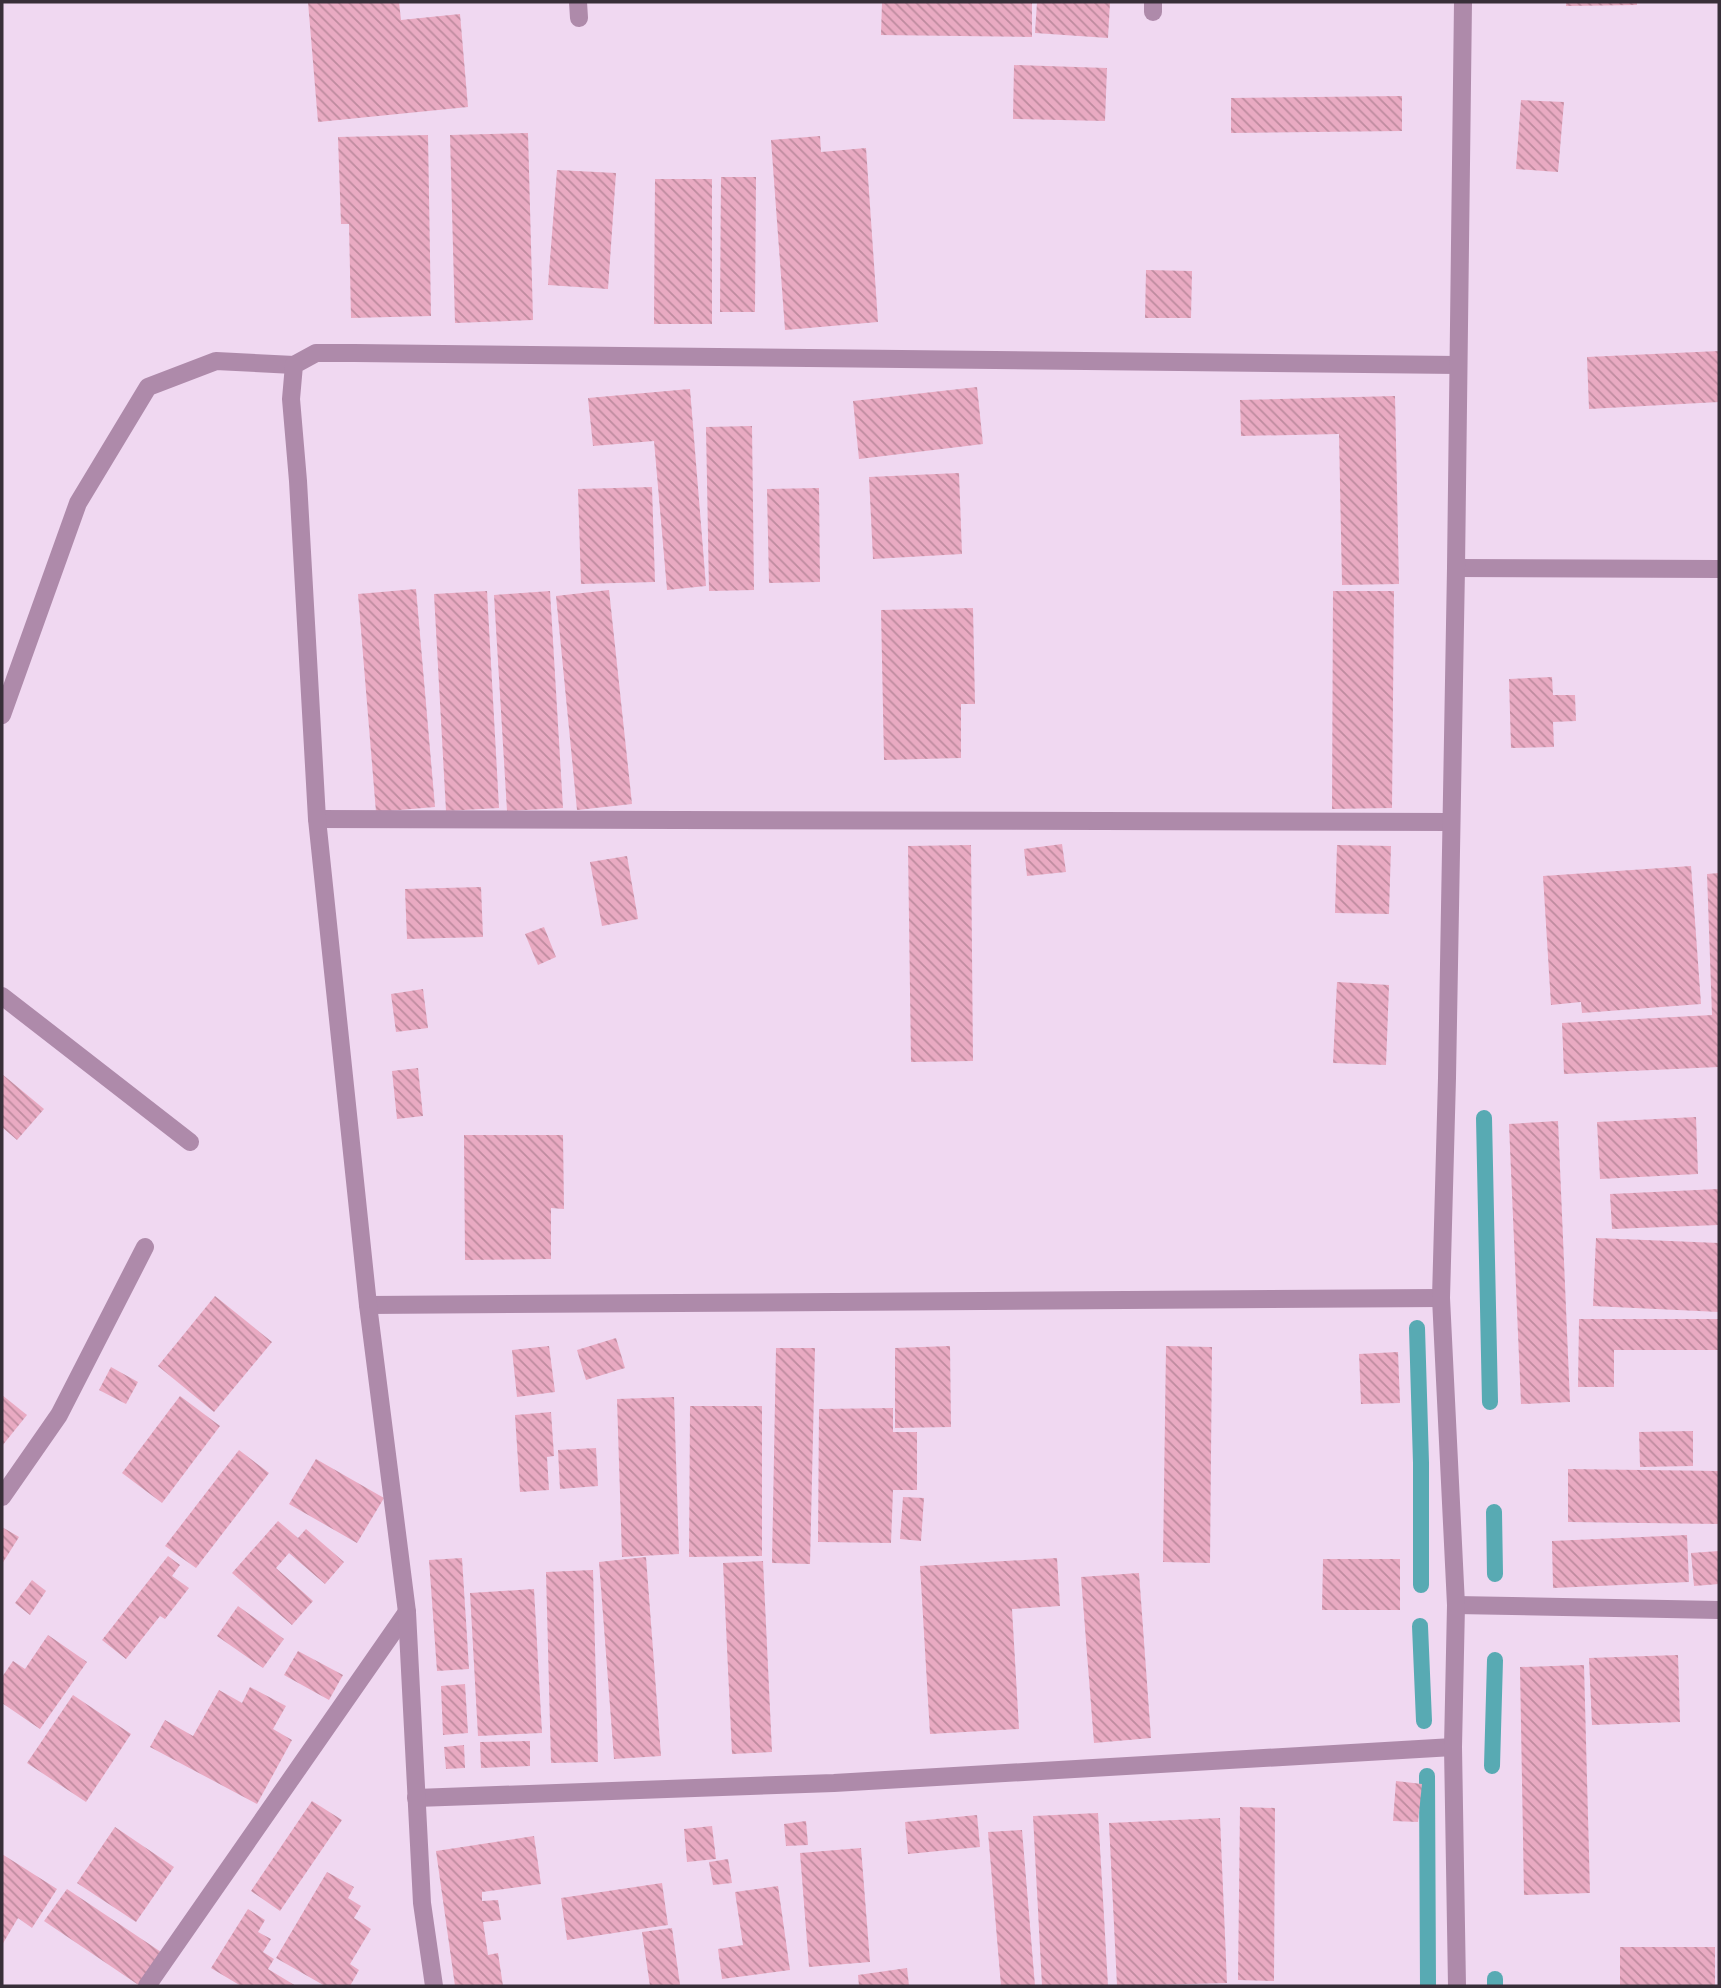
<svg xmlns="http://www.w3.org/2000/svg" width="1721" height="1988" font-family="'Public Sans',sans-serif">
	<defs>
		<pattern id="building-back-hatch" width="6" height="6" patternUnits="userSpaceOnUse" patternTransform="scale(1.75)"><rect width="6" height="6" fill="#e9aac2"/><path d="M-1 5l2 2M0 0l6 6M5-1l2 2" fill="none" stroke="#be8b9f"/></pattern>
	</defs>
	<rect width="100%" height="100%" fill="#f0d8f1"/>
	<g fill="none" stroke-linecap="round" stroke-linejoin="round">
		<g stroke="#58aab3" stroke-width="16">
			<path d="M 1484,1118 L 1490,1402"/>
			<path d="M 1417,1328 L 1421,1463 L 1421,1585"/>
			<path d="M 1494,1512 L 1495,1574"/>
			<path d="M 1420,1626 L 1424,1721"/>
			<path d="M 1492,1766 L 1495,1660"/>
			<path d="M 1427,1776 L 1428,1986"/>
			<path d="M 1495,1979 L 1495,1986"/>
		</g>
	</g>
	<g fill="url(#building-back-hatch)">
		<path d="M 308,2 L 399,2 L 401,20 L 460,14 L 468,107 L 318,122 Z"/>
		<path d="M 882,2 L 1032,2 L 1032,37 L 881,35 Z"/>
		<path d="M 1037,2 L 1110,2 L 1108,38 L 1035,33 Z"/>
		<path d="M 1566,2 L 1637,2 L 1637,5 L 1566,6 Z"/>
		<path d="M 1014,65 L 1107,68 L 1105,121 L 1013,119 Z"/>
		<path d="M 1402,96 L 1402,131 L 1231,133 L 1231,98 Z"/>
		<path d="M 1521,100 L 1564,102 L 1558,172 L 1516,169 Z"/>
		<path d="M 528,133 L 533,320 L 455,323 L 450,135 Z"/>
		<path d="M 428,135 L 431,316 L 351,318 L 349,224 L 341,224 L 338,137 Z"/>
		<path d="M 820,136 L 821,152 L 866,148 L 878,322 L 785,330 L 771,140 Z"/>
		<path d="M 557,170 L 616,173 L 608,289 L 548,285 Z"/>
		<path d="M 721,177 L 756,177 L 755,312 L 720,312 Z"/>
		<path d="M 655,179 L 712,179 L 712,324 L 654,324 Z"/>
		<path d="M 1146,270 L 1192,271 L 1191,318 L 1145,318 Z"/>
		<path d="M 1719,351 L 1719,402 L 1589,409 L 1587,357 Z"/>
		<path d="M 977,387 L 983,444 L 859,459 L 853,401 Z"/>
		<path d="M 690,389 L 706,586 L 667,590 L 654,441 L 593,446 L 588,398 Z"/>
		<path d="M 1395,396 L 1399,584 L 1342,585 L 1339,434 L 1241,436 L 1240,400 Z"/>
		<path d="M 752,426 L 754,590 L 709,591 L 706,427 Z"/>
		<path d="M 959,473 L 962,554 L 873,559 L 869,477 Z"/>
		<path d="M 652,487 L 655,582 L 581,584 L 578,489 Z"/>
		<path d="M 819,488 L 820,582 L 769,583 L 767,489 Z"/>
		<path d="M 416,589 L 435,807 L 376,812 L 358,594 Z"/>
		<path d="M 609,590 L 632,804 L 577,810 L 556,596 Z"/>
		<path d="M 487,591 L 499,808 L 446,811 L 434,594 Z"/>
		<path d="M 550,591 L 563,808 L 507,811 L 494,595 Z"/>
		<path d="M 1333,591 L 1394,591 L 1392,808 L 1332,809 Z"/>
		<path d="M 973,608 L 975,704 L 961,704 L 961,758 L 884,760 L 881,610 Z"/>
		<path d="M 1552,677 L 1553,695 L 1575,695 L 1576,721 L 1553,722 L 1554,747 L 1511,748 L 1509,679 Z"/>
		<path d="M 1062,844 L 1066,872 L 1027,876 L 1024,849 Z"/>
		<path d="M 971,845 L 973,1061 L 911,1062 L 908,846 Z"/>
		<path d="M 1337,845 L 1391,846 L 1389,914 L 1335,913 Z"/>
		<path d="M 627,856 L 638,919 L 602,926 L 590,862 Z"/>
		<path d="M 1691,866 L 1701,1004 L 1582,1013 L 1581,1002 L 1551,1005 L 1543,876 Z"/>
		<path d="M 1719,873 L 1719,1067 L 1564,1074 L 1562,1023 L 1712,1015 L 1707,874 Z"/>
		<path d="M 481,887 L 483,937 L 407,939 L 405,889 Z"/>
		<path d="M 544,927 L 556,957 L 538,965 L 525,934 Z"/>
		<path d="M 1337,982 L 1389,985 L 1386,1065 L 1333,1063 Z"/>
		<path d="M 423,989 L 428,1028 L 396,1032 L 391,994 Z"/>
		<path d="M 418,1068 L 423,1116 L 397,1119 L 392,1071 Z"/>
		<path d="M 2,1074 L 44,1109 L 17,1140 L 2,1127 Z"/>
		<path d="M 1696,1117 L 1698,1174 L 1600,1179 L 1597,1122 Z"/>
		<path d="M 1558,1121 L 1570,1402 L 1521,1404 L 1509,1124 Z"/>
		<path d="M 464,1135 L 563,1135 L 564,1209 L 551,1208 L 551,1259 L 465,1260 Z"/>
		<path d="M 1719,1189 L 1719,1225 L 1612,1229 L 1610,1194 Z"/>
		<path d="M 1596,1238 L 1719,1243 L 1719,1312 L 1593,1306 Z"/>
		<path d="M 215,1296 L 272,1342 L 214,1412 L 158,1366 Z"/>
		<path d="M 1579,1319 L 1719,1319 L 1719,1350 L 1614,1350 L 1614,1387 L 1578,1387 Z"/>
		<path d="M 616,1338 L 625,1368 L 586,1380 L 577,1350 Z"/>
		<path d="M 549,1346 L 555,1392 L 517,1397 L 512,1350 Z"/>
		<path d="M 950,1346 L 951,1427 L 895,1428 L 895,1348 Z"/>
		<path d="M 1166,1346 L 1212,1347 L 1210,1563 L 1163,1562 Z"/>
		<path d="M 776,1348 L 815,1348 L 810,1564 L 772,1563 Z"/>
		<path d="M 1398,1352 L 1400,1403 L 1361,1404 L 1359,1354 Z"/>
		<path d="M 111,1367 L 138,1382 L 126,1404 L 99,1390 Z"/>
		<path d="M 2,1395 L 27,1415 L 2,1446 Z"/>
		<path d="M 180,1396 L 220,1426 L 162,1503 L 122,1473 Z"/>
		<path d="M 674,1397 L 679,1554 L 622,1557 L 617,1399 Z"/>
		<path d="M 690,1406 L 762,1406 L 762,1556 L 689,1557 Z"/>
		<path d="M 893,1408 L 893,1432 L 917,1432 L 917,1490 L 893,1490 L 891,1543 L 818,1542 L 819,1409 Z"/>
		<path d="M 551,1412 L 554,1456 L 547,1457 L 549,1490 L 520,1492 L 515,1415 Z"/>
		<path d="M 1693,1431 L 1693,1466 L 1640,1467 L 1639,1432 Z"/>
		<path d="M 596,1448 L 598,1486 L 560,1489 L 558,1450 Z"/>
		<path d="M 239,1450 L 269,1473 L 196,1568 L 165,1546 Z"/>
		<path d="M 316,1459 L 384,1498 L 357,1543 L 289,1504 Z"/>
		<path d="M 1568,1469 L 1719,1471 L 1719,1524 L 1568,1522 Z"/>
		<path d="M 903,1497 L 924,1498 L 921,1541 L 900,1539 Z"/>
		<path d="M 278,1521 L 298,1538 L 306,1529 L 344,1562 L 325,1584 L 289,1553 L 276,1568 L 313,1601 L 292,1625 L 232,1573 Z"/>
		<path d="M 2,1527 L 19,1537 L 2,1564 Z"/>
		<path d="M 1687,1535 L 1689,1582 L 1553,1588 L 1552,1541 Z"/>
		<path d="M 1719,1551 L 1719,1584 L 1694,1586 L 1691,1553 Z"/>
		<path d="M 168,1556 L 180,1565 L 172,1576 L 189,1588 L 165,1619 L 160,1616 L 126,1659 L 102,1640 Z"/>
		<path d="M 646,1557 L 661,1756 L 614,1759 L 599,1562 Z"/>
		<path d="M 462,1558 L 469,1669 L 437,1671 L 429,1560 Z"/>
		<path d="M 1057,1558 L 1060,1606 L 1012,1609 L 1019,1729 L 930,1734 L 920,1566 Z"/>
		<path d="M 1323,1559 L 1400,1559 L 1400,1610 L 1322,1610 Z"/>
		<path d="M 763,1561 L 772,1752 L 732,1754 L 723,1563 Z"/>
		<path d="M 593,1570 L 598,1762 L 551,1763 L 546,1572 Z"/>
		<path d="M 1139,1573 L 1151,1738 L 1094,1743 L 1081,1577 Z"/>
		<path d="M 32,1580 L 46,1591 L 30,1615 L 15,1603 Z"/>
		<path d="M 534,1589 L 542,1733 L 478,1736 L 470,1593 Z"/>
		<path d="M 238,1606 L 284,1639 L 263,1668 L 217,1636 Z"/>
		<path d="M 48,1635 L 87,1662 L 40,1729 L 2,1703 L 2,1677 L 13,1661 L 25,1669 Z"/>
		<path d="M 298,1651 L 343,1675 L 329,1700 L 284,1675 Z"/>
		<path d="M 1678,1655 L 1680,1722 L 1592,1725 L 1589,1658 Z"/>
		<path d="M 1584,1665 L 1590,1893 L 1524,1895 L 1520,1667 Z"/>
		<path d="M 465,1684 L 468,1733 L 443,1735 L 441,1686 Z"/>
		<path d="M 250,1687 L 286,1706 L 273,1729 L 292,1740 L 257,1804 L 150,1747 L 165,1720 L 193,1736 L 219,1690 L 242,1703 Z"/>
		<path d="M 73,1695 L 131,1734 L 86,1802 L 27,1763 Z"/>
		<path d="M 530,1741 L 530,1766 L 481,1768 L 480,1742 Z"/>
		<path d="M 464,1745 L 465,1768 L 446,1769 L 444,1747 Z"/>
		<path d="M 1396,1781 L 1422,1784 L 1418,1822 L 1393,1821 Z"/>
		<path d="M 312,1801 L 342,1820 L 280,1911 L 251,1891 Z"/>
		<path d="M 1240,1807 L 1275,1808 L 1274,1981 L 1238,1980 Z"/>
		<path d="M 1098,1813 L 1108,1986 L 1042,1986 L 1033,1816 Z"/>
		<path d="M 977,1815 L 980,1847 L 908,1854 L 905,1822 Z"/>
		<path d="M 1220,1818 L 1227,1983 L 1117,1986 L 1109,1823 Z"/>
		<path d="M 806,1821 L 808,1845 L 786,1846 L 784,1824 Z"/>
		<path d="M 712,1826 L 716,1859 L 687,1862 L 684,1829 Z"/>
		<path d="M 115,1827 L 174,1867 L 136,1922 L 77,1883 Z"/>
		<path d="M 1022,1830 L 1035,1986 L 1001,1986 L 988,1832 Z"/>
		<path d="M 534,1836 L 541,1884 L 482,1892 L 482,1901 L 498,1900 L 501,1920 L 483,1922 L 488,1955 L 498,1953 L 503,1986 L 455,1986 L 436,1851 Z"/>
		<path d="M 861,1848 L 870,1962 L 809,1967 L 800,1853 Z"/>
		<path d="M 2,1854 L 57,1889 L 32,1928 L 18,1918 L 2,1945 Z"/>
		<path d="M 728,1859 L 732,1883 L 713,1885 L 709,1862 Z"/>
		<path d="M 327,1872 L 354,1887 L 348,1898 L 361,1906 L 354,1918 L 371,1929 L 350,1964 L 359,1970 L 350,1986 L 325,1986 L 276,1958 Z"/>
		<path d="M 662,1883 L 668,1925 L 567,1940 L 561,1898 Z"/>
		<path d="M 778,1886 L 790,1970 L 722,1979 L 718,1949 L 743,1945 L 735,1892 Z"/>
		<path d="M 67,1889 L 167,1956 L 140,1986 L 44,1921 Z"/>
		<path d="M 248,1909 L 265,1920 L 258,1932 L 271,1939 L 263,1952 L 274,1959 L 268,1969 L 296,1986 L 241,1986 L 211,1968 Z"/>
		<path d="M 672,1928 L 680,1985 L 650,1986 L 642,1932 Z"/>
		<rect x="1620" y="1947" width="95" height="39"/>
		<path d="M 907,1968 L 909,1986 L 859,1986 L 858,1975 Z"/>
	</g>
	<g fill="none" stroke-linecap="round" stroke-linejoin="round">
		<g stroke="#ae8aaa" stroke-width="18">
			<path d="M 578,2 L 579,18"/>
			<path d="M 1153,2 L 1153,12"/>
			<path d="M 1456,568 L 1719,569"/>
			<path d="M 2,715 L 78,503 L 148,387 L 216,361 L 294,365"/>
			<path d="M 317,819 L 1451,822"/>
			<path d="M 2,996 L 190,1142"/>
			<path d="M 368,1305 L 1441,1298"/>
			<path d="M 2,1497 L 59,1415 L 145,1247"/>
			<path d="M 1456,1605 L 1719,1610"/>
			<path d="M 416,1798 L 834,1783 L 1453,1747"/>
			<path d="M 147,1986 L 407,1612"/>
			<path d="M 434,1986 L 422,1903 L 407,1612 L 368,1305 L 317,819 L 298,481 L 291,399 L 294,365 L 316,353 L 354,353 L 1458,365"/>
			<path d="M 1457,1986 L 1453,1747 L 1456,1605 L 1441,1298 L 1447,1078 L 1456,568 L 1463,2"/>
		</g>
	</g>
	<rect width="1721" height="1988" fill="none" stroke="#382f39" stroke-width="7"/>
</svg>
